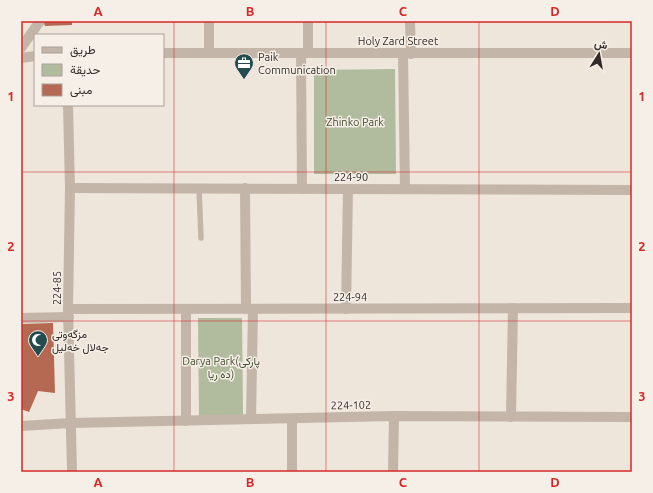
<svg xmlns="http://www.w3.org/2000/svg" width="653" height="493" font-family="Ubuntu,Vazirmatn,sans-serif">
	<rect width="100%" height="100%" fill="#eee5db"/>
	<g fill="#b1bb9e">
		<path d="M 395,69 L 396,174 L 314,174 L 314,70 Z"/>
		<path d="M 198,318 L 242,318 L 243,416 L 199,416 Z"/>
	</g>
	<g fill="#b56952">
		<path d="M 43,21 L 72,21 L 72,25 L 45,26 Z"/>
		<path d="M 53,323 L 55,393 L 38,391 L 29,412 L 21,409 L 21,324 Z"/>
	</g>
	<g fill="none" stroke-linecap="round" stroke-linejoin="round">
		<path stroke="#c4b5a9" stroke-width="5.5" d="M 199,188 L 201,238"/>
		<g stroke="#c4b5a9" stroke-width="10">
			<path d="M 209,21 L 209,52"/>
			<path d="M 308,21 L 308,53"/>
			<path d="M 410,21 L 411,54"/>
			<path d="M 21,48 L 40,21"/>
			<path d="M 301,53 L 302,189"/>
			<path d="M 403,53 L 405,189"/>
			<path d="M 68,105 L 70,188 L 68,309 L 72,472"/>
			<path d="M 70,188 L 632,190"/>
			<path d="M 245,188 L 246,309"/>
			<path d="M 68,309 L 632,308"/>
			<path d="M 186,309 L 186,421"/>
			<path d="M 346,309 L 348,189"/>
			<path d="M 21,318 L 69,317"/>
			<path d="M 511,417 L 513,308"/>
			<path d="M 251,419 L 253,309"/>
			<path d="M 292,419 L 292,472"/>
			<path d="M 21,426 L 71,423 L 394,416 L 632,417"/>
			<path d="M 393,472 L 394,416"/>
		</g>
		<g stroke="#c4b5a9" stroke-width="10">
			<path d="M 163,53 L 632,53"/>
			<path d="M 21,58 L 35,56"/>
		</g>
	</g>
	<path fill="none" stroke="#d62828" stroke-width="1" stroke-opacity="0.55" d="M 174,21 L 174,472M 326,21 L 326,472M 479,21 L 479,472M 21,172 L 632,172M 21,321 L 632,321"/>
	<defs>
		<symbol id="office-pin" viewBox="-11 -11 22 30"><path d="M0 17L-7.5 6A9.5 9.5 0 1 1 7.5 6Z" fill="#234c4e" stroke="#f6efe7"/><path d="M-6-3h4V-5.5h4V-3h4V5H-6ZM-1-4.5V-3h2v-1.5ZM-6 0V1H6V0Z" fill="#fff"/></symbol>
		<symbol id="mosque-pin" viewBox="-11 -11 22 30"><path d="M0 17L-7.5 6A9.5 9.5 0 1 1 7.5 6Z" fill="#234c4e" stroke="#f6efe7"/><path d="M3.5-4.9A6 6 0 1 0 3.5 4.9A5 5 0 1 1 3.5-4.9Z" fill="#fff"/></symbol>
	</defs>
	<g fill-rule="evenodd">
		<use href="#office-pin" x="233" y="52" width="22" height="30"/>
		<use href="#mosque-pin" x="27" y="329" width="22" height="30"/>
	</g>
	<g text-anchor="middle" dominant-baseline="central" stroke-width="3" stroke-linejoin="round" paint-order="stroke">
		<g font-size="11" fill="#322b28" stroke="#f6efe7">
			<text x="398" y="41">Holy Zard Street</text>
			<text x="351" y="177">224-90</text>
			<text transform="translate(57 288) rotate(-90)">224-85</text>
			<text x="350" y="297">224-94</text>
			<text transform="translate(351 405) rotate(-1)">224-102</text>
		</g>
		<g font-size="11" fill="#322b28" stroke="#f6efe7" text-anchor="start">
			<text x="258" y="57">Paik<tspan x="258" dy="13">Communication</tspan></text>
			<text x="52" y="334">مزگەوتی<tspan x="52" dy="13">جەلال خەلیل</tspan></text>
		</g>
		<g font-size="11" fill="#434d2f" stroke="#f6efe7">
			<text x="355" y="122">Zhinko Park</text>
			<text x="221" y="361">Darya Park(پارکی<tspan x="221" dy="13">ده ریا)</tspan></text>
		</g>
	</g>
	<rect width="653" height="493" fill="none" stroke="#f6efe7" stroke-width="44"/>
	<rect x="34" y="34" width="130" height="72" fill="#f6efe7" stroke="#a8a19b"/>
	<rect x="42" y="47" width="20" height="6" fill="#c4b5a9" stroke="#a8a19b"/>
	<text x="70" y="54" font-size="12" fill="#322b28">طريق</text>
	<rect x="42" y="64" width="20" height="12" fill="#b1bb9e" stroke="#a8a19b"/>
	<text x="70" y="74" font-size="12" fill="#322b28">حديقة</text>
	<rect x="42" y="84" width="20" height="12" fill="#b56952" stroke="#a8a19b"/>
	<text x="70" y="94" font-size="12" fill="#322b28">مبنى</text>
	<g transform="translate(599 54) rotate(11)" stroke="#f6efe7" stroke-width="3" paint-order="stroke">
	<path d="M0-3L7 15L0 10L-7 15Z" fill="#322b28"/>
	<text y="-6" font-size="11" font-weight="bold" text-anchor="middle" fill="#322b28">ش</text>
	</g>
	<rect x="22" y="22" width="609" height="449" fill="none" stroke="#d62828" stroke-width="1.5"/>
	<g font-size="13" text-anchor="middle" font-weight="bold" fill="#d62828">
		<text x="98" y="16">A</text>
		<text x="250" y="16">B</text>
		<text x="403" y="16">C</text>
		<text x="555" y="16">D</text>
		<text x="11" y="101">1</text>
		<text x="642" y="101">1</text>
		<text x="11" y="251">2</text>
		<text x="642" y="251">2</text>
		<text x="11" y="401">3</text>
		<text x="642" y="401">3</text>
		<text x="98" y="487">A</text>
		<text x="250" y="487">B</text>
		<text x="403" y="487">C</text>
		<text x="555" y="487">D</text>
	</g>
</svg>
